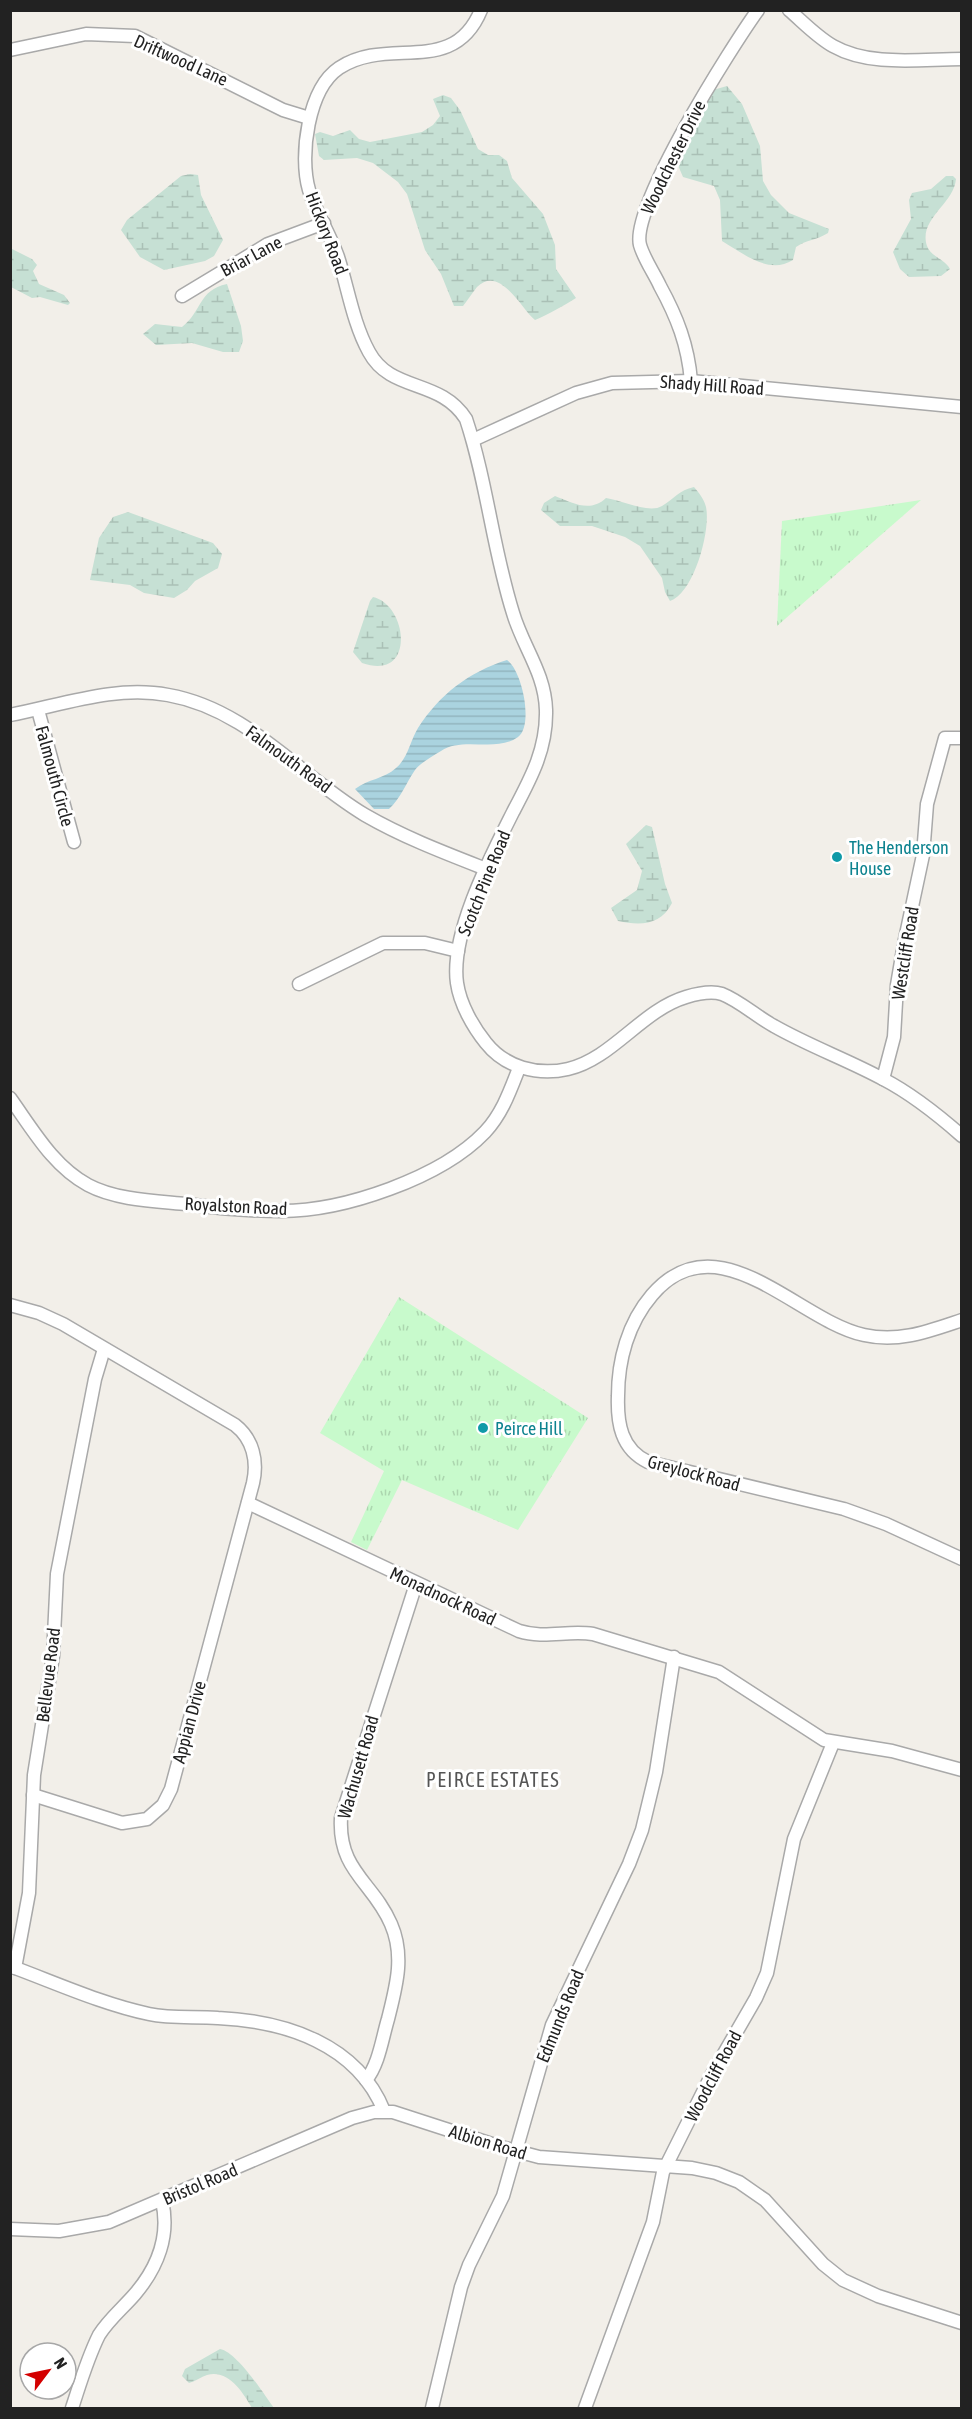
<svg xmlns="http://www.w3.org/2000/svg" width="972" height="2419" font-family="'Asap Condensed',sans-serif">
	<defs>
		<pattern id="wetland-marsh" width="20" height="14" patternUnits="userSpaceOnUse" patternTransform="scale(1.5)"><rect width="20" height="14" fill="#c6e0d4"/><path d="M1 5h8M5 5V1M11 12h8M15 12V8" fill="none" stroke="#aac0b6"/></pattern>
		<pattern id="park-tufts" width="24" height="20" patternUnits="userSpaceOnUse" patternTransform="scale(1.5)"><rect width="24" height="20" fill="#c8facc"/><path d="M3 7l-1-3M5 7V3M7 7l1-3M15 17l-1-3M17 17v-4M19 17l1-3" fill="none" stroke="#acd6af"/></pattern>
		<pattern id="water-rules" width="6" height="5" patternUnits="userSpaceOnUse" patternTransform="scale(1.5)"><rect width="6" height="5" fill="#aad3df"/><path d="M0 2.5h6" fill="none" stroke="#92b5bf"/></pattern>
	</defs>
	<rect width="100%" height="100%" fill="#f2efe9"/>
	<g fill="url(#wetland-marsh)">
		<path d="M 727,86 L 742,104 L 760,146 L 763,181 L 771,195 L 789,213 L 829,229 L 828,233 C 817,240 806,240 796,247 L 793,260 C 769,275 744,254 722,241 L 720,200 L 714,186 L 683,177 L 677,163 L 689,133 L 713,90 Z"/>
		<path d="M 443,95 L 451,98 L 460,110 L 478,149 L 488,155 L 499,155 L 507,161 L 512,178 L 543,214 L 555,245 L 556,269 L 576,298 C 565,305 547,315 535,320 C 522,310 500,264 477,287 C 472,293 468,300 463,306 L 454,306 L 441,274 L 425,250 L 407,194 L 398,182 L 373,163 L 357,158 L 324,160 L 319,156 L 315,134 L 320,132 L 333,136 L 350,130 L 359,139 L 370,142 L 422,132 L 433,125 L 440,116 L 433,99 Z"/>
		<path d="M 190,174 L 198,175 L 201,195 L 223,240 L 214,256 L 205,261 L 164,270 L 140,257 L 121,230 L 127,220 L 181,176 Z"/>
		<path d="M 946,176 L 953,176 L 956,179 C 954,204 918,219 927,246 C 931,257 945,259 950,269 L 941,276 L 909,277 L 900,269 L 893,252 L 911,219 L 909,200 L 912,193 L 931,189 Z"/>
		<path d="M 10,248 L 32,259 L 37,265 L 33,271 L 39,284 L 64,295 L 70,303 L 68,305 L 40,297 L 32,298 L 11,287 Z"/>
		<path d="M 227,284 L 241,326 L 243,341 L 239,352 L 223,352 L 192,343 L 156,345 L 143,334 L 155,324 L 182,327 C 202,312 198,290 227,284 Z"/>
		<path d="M 694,487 C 699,493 704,499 706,507 C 711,530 694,593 670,601 L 665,592 L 662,578 L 640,546 L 625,537 L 592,526 L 560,526 L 541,510 L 544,503 L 555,496 C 573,503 590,513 606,498 C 621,500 649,514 662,506 C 674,499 679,490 694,487 Z"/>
		<path d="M 128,512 L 213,543 L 222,554 L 218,568 L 195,581 L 187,590 L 174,598 L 144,593 L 130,585 L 90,580 L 99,538 L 113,517 Z"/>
		<path d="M 373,597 C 408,605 416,682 362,663 L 353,652 L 370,601 Z"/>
		<path d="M 646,825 L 652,827 L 665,884 L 672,903 C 661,925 641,926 618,921 L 611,908 L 637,890 L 642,871 L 626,844 Z"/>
		<path d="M 220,2349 C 237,2352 264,2394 274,2408 L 252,2408 C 243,2393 229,2369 207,2375 C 201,2377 196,2381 189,2383 L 182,2376 L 185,2369 Z"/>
	</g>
	<g fill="url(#park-tufts)">
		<path d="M 921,500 L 777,626 L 782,521 Z"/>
		<path d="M 399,1297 L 588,1418 L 518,1530 L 402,1480 L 367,1550 L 351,1542 L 384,1471 L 320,1433 Z"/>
	</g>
	<path fill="url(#water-rules)" d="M 507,660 C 522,670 534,725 518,737 C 496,753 463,736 441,751 C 433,756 420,763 415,770 C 406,783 401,798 389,809 L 374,809 L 355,789 C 368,779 384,779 396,768 C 408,758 410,741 418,728 C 440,694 469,672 507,660 Z"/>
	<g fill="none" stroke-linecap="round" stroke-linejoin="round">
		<defs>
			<g id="minor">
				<path d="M 481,10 C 453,78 389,35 339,68 C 308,89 299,156 309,190 C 316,213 330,234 338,257 C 348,288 353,323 369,352 C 391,393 440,378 466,419 C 487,482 493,550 513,613 C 523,647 545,673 546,710 C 547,749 531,778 513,812 C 491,856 450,934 457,983 C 460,1004 473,1027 486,1043 C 505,1067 537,1076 568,1069 C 612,1059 642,1010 686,997 C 696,994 712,991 722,994 C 740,1001 757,1017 774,1026 C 809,1046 848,1060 883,1079 C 912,1094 937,1114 962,1136"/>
				<path d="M 789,10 C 803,22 817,37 833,46 C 870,67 920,59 962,59"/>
				<path d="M 10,50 L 86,34 L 135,36 L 283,110 L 309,118"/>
				<path d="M 182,296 L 268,244 L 324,223"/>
				<path d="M 691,381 C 688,345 677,317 660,286 C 654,273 644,259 640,245 C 630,207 732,46 758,10"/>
				<path d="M 473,440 L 576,393 L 612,383 L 691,381 L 962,407"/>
				<path d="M 38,710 L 74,842"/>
				<path d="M 10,715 C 62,705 115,685 168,695 C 248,709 298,775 365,815 C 403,837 445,853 486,869"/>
				<path d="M 299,984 L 383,943 L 425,943 L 458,951"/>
				<path d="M 883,1079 L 894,1037 L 897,985 L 904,944 L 923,855 L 927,804 L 945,738 L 962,738"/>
				<path d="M 10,1098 C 33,1130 53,1166 88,1185 C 116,1200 155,1201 186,1204 C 217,1208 250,1211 281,1211 C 344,1211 441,1178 485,1132 C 502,1114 510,1091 519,1068"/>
				<path d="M 10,1305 L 39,1313 L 63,1324 L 235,1425 C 253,1439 258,1461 253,1483 L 171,1789 L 163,1805 L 147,1819 L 122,1823 L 33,1795"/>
				<path d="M 962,1320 C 929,1331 899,1343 864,1335 C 798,1321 718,1218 652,1295 C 628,1323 618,1360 618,1396 C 617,1423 621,1449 648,1462 L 844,1509 L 886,1524 L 962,1559"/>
				<path d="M 248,1503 L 519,1631 C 544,1639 568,1630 593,1634 L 719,1672 L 824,1740 L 892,1751 L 962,1770"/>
				<path d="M 10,1966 C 56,1983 102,2004 149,2014 C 172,2019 195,2016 218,2018 C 285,2021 357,2044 384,2111"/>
				<path d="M 15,1968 L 29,1893 L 34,1775 L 53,1656 L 57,1574 L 95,1379 L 104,1349"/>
				<path d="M 366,2080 C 379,2064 382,2039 388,2019 C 396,1987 405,1956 391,1924 C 373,1882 338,1871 341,1818 L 416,1584"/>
				<path d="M 10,2229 L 59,2231 L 109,2222 L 352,2118 L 374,2112 L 393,2112 L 501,2147 L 539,2157 L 692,2168 L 716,2173 L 739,2182 L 765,2200 L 823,2264 L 843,2280 L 878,2296 L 962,2323"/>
				<path d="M 72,2408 C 80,2384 87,2359 99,2335 C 109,2319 123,2308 135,2294 C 158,2267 170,2235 162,2201"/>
				<path d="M 432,2408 L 461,2287 L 469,2265 L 503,2196 L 552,2025 L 629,1864 L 642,1830 L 656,1772 L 674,1657"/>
				<path d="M 585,2408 L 653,2222 L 663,2172 L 711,2076 L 756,1998 L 767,1973 L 794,1839 L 833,1743"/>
			</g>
		</defs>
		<use href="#minor" stroke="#a9a9a9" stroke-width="15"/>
		<use href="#minor" stroke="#fff" stroke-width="12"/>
	</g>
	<g fill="#0f9aa8" stroke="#fff" stroke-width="2">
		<circle cx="837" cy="857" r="6"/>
		<circle cx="483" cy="1428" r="6"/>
	</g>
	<g text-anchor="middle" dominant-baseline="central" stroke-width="6" stroke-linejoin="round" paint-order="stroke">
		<g font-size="18" fill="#222" stroke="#fff">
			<text transform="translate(181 60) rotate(24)">Driftwood Lane</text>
			<text transform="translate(673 157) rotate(-64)">Woodchester Drive</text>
			<text transform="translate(327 233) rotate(69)">Hickory Road</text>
			<text transform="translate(251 256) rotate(-28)">Briar Lane</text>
			<text transform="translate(712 385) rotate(4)">Shady Hill Road</text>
			<text transform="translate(289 759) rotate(36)">Falmouth Road</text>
			<text transform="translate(55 776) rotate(75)">Falmouth Circle</text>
			<text transform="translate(484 883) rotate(-68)">Scotch Pine Road</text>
			<text transform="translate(905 953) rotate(-81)">Westcliff Road</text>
			<text transform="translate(236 1206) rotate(3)">Royalston Road</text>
			<text transform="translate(694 1473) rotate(15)">Greylock Road</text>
			<text transform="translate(443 1596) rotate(25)">Monadnock Road</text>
			<text transform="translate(48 1675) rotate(-83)">Bellevue Road</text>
			<text transform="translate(189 1722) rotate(-75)">Appian Drive</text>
			<text transform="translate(358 1767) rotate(-74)">Wachusett Road</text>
			<text transform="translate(560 2016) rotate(-68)">Edmunds Road</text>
			<text transform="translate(713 2076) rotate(-62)">Woodcliff Road</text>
			<text transform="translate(488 2142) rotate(17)">Albion Road</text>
			<text transform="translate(200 2184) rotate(-23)">Bristol Road</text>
		</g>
		<g font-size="18" fill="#0d838f" stroke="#fff" text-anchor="start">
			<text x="849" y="847">The Henderson<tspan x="849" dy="21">House</tspan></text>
			<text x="495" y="1428">Peirce Hill</text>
		</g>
		<g font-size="20" letter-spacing="1.5" fill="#555" stroke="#fff">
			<text x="493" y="1779">PEIRCE ESTATES</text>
		</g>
	</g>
	<rect width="972" height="2419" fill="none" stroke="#222222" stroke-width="24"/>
	<g transform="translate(48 2371) rotate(58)"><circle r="28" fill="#ffffff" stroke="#a7a7a7" stroke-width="1.5"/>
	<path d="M0-4.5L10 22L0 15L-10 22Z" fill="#d40000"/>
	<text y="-9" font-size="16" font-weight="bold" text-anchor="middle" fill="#222222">N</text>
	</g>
</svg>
